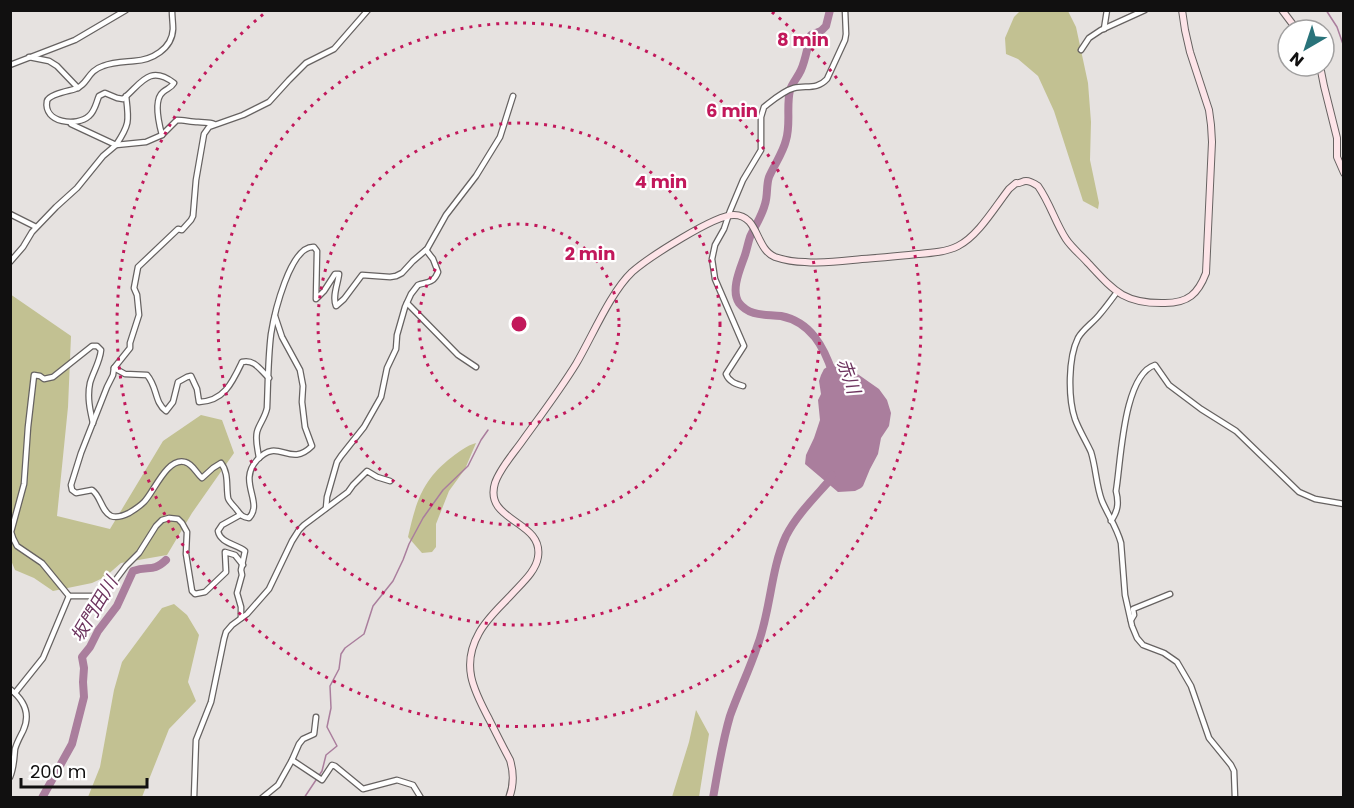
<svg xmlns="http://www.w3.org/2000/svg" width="1354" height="808" font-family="Poppins,'Noto Sans JP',sans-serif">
	<rect width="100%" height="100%" fill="#e6e2e0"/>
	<g fill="#c2c192">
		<path d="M 1020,11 L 1068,11 L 1076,27 L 1088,83 L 1091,122 L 1090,160 L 1099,203 L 1098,209 L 1083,201 L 1054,111 L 1038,76 L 1018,59 L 1006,54 L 1005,38 L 1014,17 Z"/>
		<path d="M 10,294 L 71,336 L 68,407 L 57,516 L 110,529 L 163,441 L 201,415 L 222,420 L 234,453 L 192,513 L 167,555 L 121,563 L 105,577 L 92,583 L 53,591 L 34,578 L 15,570 L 10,558 Z"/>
		<path d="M 476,443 L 465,469 L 449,491 L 436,524 L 436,547 L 432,552 L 422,553 L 408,537 C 416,502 422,480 452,457 C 460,451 466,446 476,443 Z"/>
		<path d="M 174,604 L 187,615 L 199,635 L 188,682 L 196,701 L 169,729 L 142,797 L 88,797 L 100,767 L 114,690 L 122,662 L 162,608 Z"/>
		<path d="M 696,710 L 709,734 L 699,797 L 672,797 L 689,742 Z"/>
	</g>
	<path fill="#aa7e9d" d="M 832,364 L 849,368 L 879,389 L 887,400 L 891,413 L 889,426 L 881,438 L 878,454 L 870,469 L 863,486 L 861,488 L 855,491 L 838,492 L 805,464 L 806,455 L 814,438 L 820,420 L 818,400 L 821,394 L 819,381 L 821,375 L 824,369 Z"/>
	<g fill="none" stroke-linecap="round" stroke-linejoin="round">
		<g stroke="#aa7e9d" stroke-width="1.5">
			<path d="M 1326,10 L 1337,27 L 1344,47"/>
			<path d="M 304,798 L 322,771 L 326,755 L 337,746 L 327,727 L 331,708 L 330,686 L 339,669 L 341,654 L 345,648 L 364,634 L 373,606 L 393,581 L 403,560 L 409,544 L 423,518 L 443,490 L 468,466 L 481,440 L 488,430"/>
		</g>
		<g stroke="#aa7e9d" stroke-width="8">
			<path d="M 830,10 L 826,26 L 821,31 L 811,35 C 807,47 806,59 801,70 C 798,77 792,83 790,90 C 786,107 791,124 786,140 C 783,153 774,165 769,177 C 766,186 768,195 765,204 C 762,216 755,226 750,237 C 748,243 747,249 745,255 C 741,267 730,290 739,303 C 750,317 766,314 781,316 C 811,322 824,347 833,374"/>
			<path d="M 42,798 L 72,744 L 84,697 L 83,682 L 84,668 L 82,657 L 90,647 L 98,631 L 117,606 L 133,571 C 149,565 152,573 166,560"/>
			<path d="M 713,798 C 718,770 722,743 730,716 C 738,693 749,671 757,647 C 771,611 770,571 786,536 C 796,516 814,498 829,481 L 832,475"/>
		</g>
		<defs>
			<g id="street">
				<path d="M 1104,29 L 1107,10"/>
				<path d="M 1081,50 L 1089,38 L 1101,30 L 1145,10"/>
				<path d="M 29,57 L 49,61 L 57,66 L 78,88"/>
				<path d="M 10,65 L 75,40 L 126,10"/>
				<path d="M 71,124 L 116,145 C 130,124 129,121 126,96"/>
				<path d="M 162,135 C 159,124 153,100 163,92 C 168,88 171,88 174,83 C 149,64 141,84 123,99 L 117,98 L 105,93 L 99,96 C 96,103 95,111 89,116 C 77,127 43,123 47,101 C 49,94 69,91 75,89 C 88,85 87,71 103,66 C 113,62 123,62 134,61 C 152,60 172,49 173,29 C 173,23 172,17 172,10"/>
				<path d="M 10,214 L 36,227"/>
				<path d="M 10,262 L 23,247 L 32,232 L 56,207 L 77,188 L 103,156 L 116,145 L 146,142 L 162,135 L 177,120 C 184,120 191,122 198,122 C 204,123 209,122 214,124"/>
				<path d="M 1117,292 C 1111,300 1106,307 1100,314 C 1094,322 1083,329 1078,338 C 1068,358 1068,398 1075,419 C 1079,430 1086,441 1091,452 C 1096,468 1096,485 1102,501 C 1108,515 1117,528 1121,543 L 1125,595 L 1132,626 L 1137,638 L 1143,645 L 1164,653 L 1177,662 L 1191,686 L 1209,738 L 1231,765 L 1234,771 L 1235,798"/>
				<path d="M 407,303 L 458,355 L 476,367"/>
				<path d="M 275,316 L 282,337 L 300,370 L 303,386 L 302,402 L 305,427 L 312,446 C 289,469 279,436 257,460 C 237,482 264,502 249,518 C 243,517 241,516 237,510 C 234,506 229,502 228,498 C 226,486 229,473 221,463 L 213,468 L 202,478 C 196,473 193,464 185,462 C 167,457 154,492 144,502 C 140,506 134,510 129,513 C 123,516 117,518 111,516 C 101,511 101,496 92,490 L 76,493 L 72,490 L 71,485 L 81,453 L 107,387 L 113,375 L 114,368 L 130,348 L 130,343 L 139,315 L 137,295 L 134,288 L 138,267 L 178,229 L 182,230 L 191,220 L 193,216 L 196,180 L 204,134 L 209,127 L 243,115 L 269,102 L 289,80 L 306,63 L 334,49 L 368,10"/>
				<path d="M 114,368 L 125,374 L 147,375 C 158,388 154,402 166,411 L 173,402 L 178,382 L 187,377 L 191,376 L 197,389 L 199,402 C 224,401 232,383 242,362 C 255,359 260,370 269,378"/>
				<path d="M 743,386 C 736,384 729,382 726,374 L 744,346 L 715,279 L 712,259 L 715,245 L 724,229 L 730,211 L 743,180 L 761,150 L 761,117 L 764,107 C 773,100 783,91 794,88 C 806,85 817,90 827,79 L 845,40 L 846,34 L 845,10"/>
				<path d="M 259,458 C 258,450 255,441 257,432 C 259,424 265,418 267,408 C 268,384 268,358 271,334 C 274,315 290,245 314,247 L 317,251 L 316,299 L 324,291 L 335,274 L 339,274 C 338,284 332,296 336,306 L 344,299 L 362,275 L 390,277 L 396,276 L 402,273 L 413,261 L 427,249 L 446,215 L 476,176 L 500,137 L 513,96"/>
				<path d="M 326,508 L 327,497 L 337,462 L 341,456 L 364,427 L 381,397 L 387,368 L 396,349 L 397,335 L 405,307 L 411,294 L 418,285 C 427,282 434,283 438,272 L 433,259 L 426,250"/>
				<path d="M 240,515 L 222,525 L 218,531 C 220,543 236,544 245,551 L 241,570 L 242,575 L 237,593 L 241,607 L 241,618"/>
				<path d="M 1111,521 C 1118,511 1119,503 1116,491 C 1121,462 1123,375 1155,365 L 1169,385 L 1201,409 L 1236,431 L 1299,492 L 1315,499 L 1344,504"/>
				<path d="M 69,596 L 42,563 L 17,546 L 13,538 L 11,532 L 24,484 L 28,427 L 34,375 L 40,376 L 44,379 L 53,377 L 92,346 L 97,346 L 101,350 C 100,362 93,372 90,383 C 87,397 90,410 93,423"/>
				<path d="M 69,596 L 97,596 L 114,582 L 126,566 L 139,553 L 156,526 L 162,520 L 169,518 L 178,519 L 182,523 L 187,532 L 186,554 L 192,591 L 195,594 L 205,592 L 226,572 L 225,552 L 235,555 L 243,565"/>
				<path d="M 1131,620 L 1134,615 L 1133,609 L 1170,594"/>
				<path d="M 10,689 C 24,700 31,714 23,731 C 20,737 17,742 15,749 C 14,759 14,768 10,777"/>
				<path d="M 15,693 L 43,658 L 69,596"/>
				<path d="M 292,760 L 322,780 L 332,765 L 335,766 L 363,789 L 397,780 L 413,785 L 421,798"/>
				<path d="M 194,798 L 196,740 L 211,702 L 224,639 L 226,632 L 232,625 L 247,614 L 269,589 L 292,541 L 299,530 L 304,525 L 348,492 L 353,485 L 367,471 L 377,477 L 390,481"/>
				<path d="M 262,798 L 278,785 L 292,760 L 299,744 L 303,739 L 314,734 L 316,717"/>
			</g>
			<g id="secondary">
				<path d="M 1282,10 L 1297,30"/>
				<path d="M 1320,66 L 1324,86 L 1337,138 L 1337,157 L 1344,173"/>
				<path d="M 509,798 C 514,785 514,773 510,760 C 503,747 496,733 489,719 C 473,689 461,665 479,633 C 487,618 501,606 512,594 C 522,583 536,571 538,557 C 544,520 483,522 495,483 C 500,468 514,453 523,440 C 541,415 560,390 576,364 C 592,337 610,293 632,272 C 648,258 714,215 734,215 C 759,215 755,249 775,257 C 784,260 796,262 805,262 C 824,264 843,261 862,259 C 880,258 899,256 918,254 C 931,253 946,252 958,246 C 978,236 995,207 1009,189 L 1016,183 C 1020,184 1022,181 1026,181 C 1030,181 1035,184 1038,186 C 1050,203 1055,222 1066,239 C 1072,248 1081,255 1088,263 C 1114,291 1124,304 1165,303 C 1188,303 1198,294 1206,273 L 1212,142 L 1211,125 L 1209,110 L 1190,52 L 1185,30 L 1182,10"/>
			</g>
		</defs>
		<use href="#street" stroke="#666261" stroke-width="7"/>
		<use href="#secondary" stroke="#666261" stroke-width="8"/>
		<use href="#street" stroke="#fff" stroke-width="4.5"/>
		<use href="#secondary" stroke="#fde4e8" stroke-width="6"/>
	</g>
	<g fill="none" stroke="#c2185b" stroke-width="3" stroke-dasharray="3 6">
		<circle cx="519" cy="324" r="100"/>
		<circle cx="519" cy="324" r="201"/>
		<circle cx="519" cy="324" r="301"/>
		<path d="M772 12A402 402 0 1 1 266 12"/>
	</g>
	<g text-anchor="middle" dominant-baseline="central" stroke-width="4.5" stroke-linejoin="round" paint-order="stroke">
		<g font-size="18" font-style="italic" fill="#6d345f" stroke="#fff">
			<text transform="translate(849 376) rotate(71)">赤川</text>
			<text transform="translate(94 609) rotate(-59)">坂門田川</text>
		</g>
	</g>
	<circle cx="519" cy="324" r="9" fill="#c2185b" stroke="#fff" stroke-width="3"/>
	<g font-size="18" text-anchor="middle" font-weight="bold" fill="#c2185b" stroke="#fff" stroke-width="4.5" stroke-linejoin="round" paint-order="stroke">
		<text x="803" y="46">8 min</text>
		<text x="732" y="117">6 min</text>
		<text x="661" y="188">4 min</text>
		<text x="590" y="260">2 min</text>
	</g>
	<rect width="1354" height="808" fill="none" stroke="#111010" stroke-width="24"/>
	<g transform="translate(1306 48) rotate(219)"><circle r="28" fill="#ffffff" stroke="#a09f9f" stroke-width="1.5"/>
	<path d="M0-4.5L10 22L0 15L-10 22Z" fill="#29737a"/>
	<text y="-9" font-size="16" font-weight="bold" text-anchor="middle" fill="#111010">N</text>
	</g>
	<path d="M21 778v9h126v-9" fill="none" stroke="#111010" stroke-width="3"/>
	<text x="30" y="778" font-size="18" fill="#111010" stroke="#ffffff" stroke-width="4.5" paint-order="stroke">200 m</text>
</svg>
